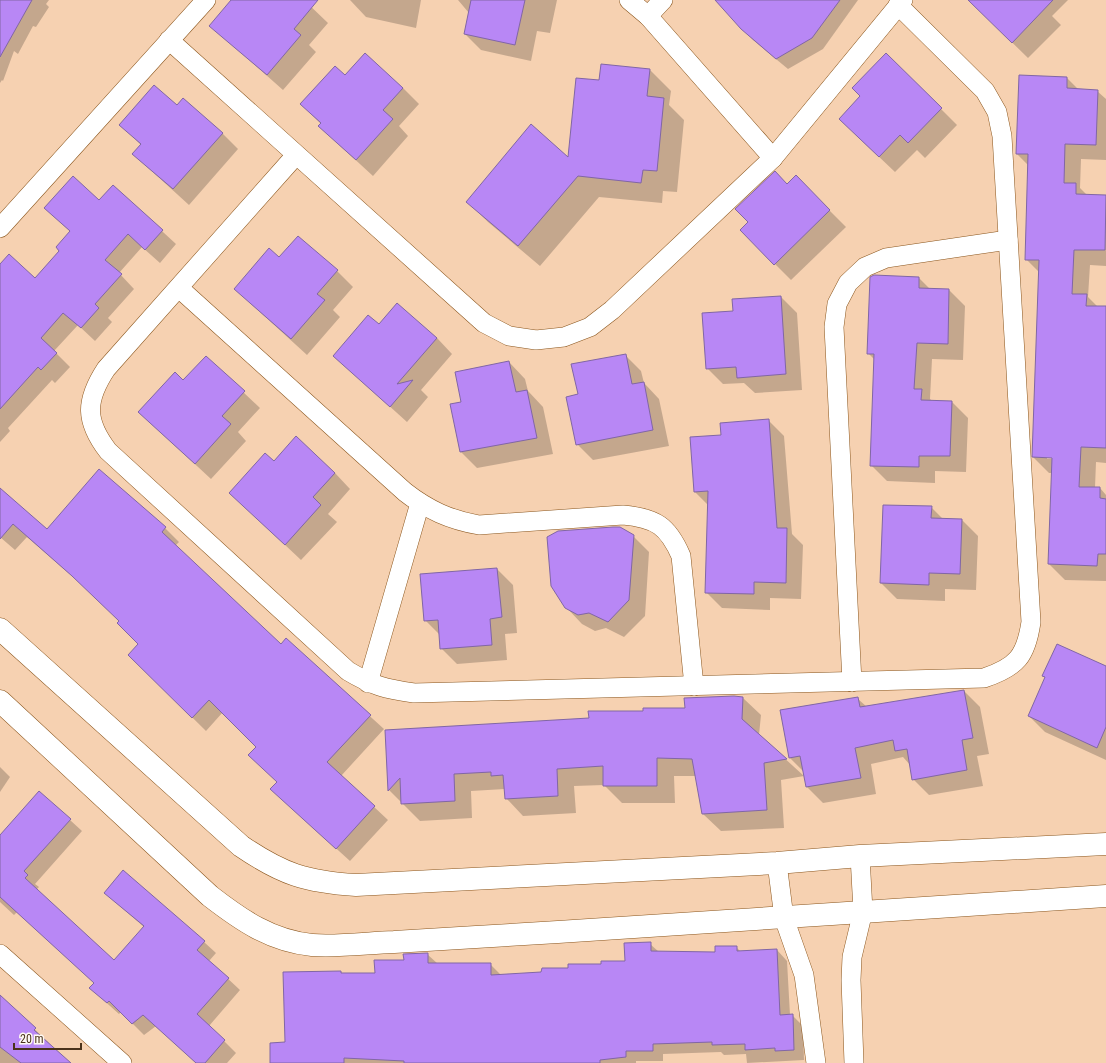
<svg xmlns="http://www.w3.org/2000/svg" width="1106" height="1063" font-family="'Roboto Condensed',sans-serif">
	<rect width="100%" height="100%" fill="#f6d1b1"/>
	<g fill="#0003" fill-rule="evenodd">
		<path d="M 0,0 L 49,0 L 46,4 L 49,7 L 36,27 L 33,26 L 18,54 L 14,51 L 3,81 L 2,80 L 0,83 Z"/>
		<path d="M 233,0 L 304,0 L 328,23 L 309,45 L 316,52 L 283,90 L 211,26 Z"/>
		<path d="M 350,0 L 421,0 L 416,28 L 366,17 Z"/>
		<path d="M 458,0 L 557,0 L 550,33 L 537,31 L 531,61 L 481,50 L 465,34 L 469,13 Z"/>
		<path d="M 717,0 L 858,0 L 823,49 L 788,69 L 753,40 Z"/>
		<path d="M 969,0 L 1068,0 L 1052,16 L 1061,25 L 1028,58 Z"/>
		<path d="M 886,54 L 957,125 L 925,158 L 917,150 L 895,172 L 856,135 L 862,97 Z"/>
		<path d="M 650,70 L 671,91 L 669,105 L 684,120 L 677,192 L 663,191 L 662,203 L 599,197 L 540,266 L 488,222 L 467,201 L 569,159 L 600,81 Z"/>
		<path d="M 345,76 L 403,88 L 419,104 L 399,126 L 408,136 L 373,176 L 336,142 L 321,124 L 302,104 Z"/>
		<path d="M 1067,78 L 1079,90 L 1097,91 L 1106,99 L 1106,160 L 1081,159 L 1080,188 L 1088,196 L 1106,196 L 1106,266 L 1090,265 L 1088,297 L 1098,307 L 1106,307 L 1106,463 L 1096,462 L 1095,488 L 1100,488 L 1106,495 L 1106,581 L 1065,580 L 1049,564 L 1053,473 L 1049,473 L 1033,457 L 1040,273 L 1026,259 L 1029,166 L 1017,154 ZM 1047,457 L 1057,459 L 1047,459 Z"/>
		<path d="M 177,107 L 222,133 L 238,149 L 189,205 L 133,154 L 141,145 L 121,125 Z"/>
		<path d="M 796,177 L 846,227 L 791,280 L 741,230 Z"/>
		<path d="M 113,186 L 176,244 L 160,263 L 142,247 L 119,273 L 134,289 L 108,318 L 112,322 L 95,341 L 78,325 L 54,351 L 70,367 L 55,383 L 52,380 L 8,428 L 10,431 L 0,442 L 0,265 L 35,279 L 61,251 L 71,232 L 59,221 L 99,201 Z"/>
		<path d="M 279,259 L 337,271 L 353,287 L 333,310 L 340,317 L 307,355 L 235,289 Z"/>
		<path d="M 919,278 L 930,289 L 949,290 L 965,306 L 963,360 L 932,359 L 930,399 L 933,402 L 952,402 L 968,418 L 966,472 L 935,471 L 935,483 L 887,481 L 871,465 L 875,360 L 868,353 Z"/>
		<path d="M 781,297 L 797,313 L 802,390 L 755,393 L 744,383 L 723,384 L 707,368 L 734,312 Z"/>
		<path d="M 379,326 L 437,338 L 452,354 L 421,390 L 428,397 L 407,422 L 334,356 Z"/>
		<path d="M 625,355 L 641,371 L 644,383 L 659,399 L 669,446 L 593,460 L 577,444 L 579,395 Z"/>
		<path d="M 206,357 L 260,408 L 238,432 L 246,441 L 211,479 L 156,428 L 183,381 Z"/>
		<path d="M 509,362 L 525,379 L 528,391 L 543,407 L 553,454 L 477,468 L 461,452 L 451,405 L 462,403 Z"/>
		<path d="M 768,420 L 784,436 L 792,534 L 803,545 L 801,599 L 770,598 L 770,610 L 722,608 L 706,592 L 709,506 L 695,492 L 722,436 Z"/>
		<path d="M 274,462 L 335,473 L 350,489 L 328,514 L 337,522 L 301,560 L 230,493 Z"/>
		<path d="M 0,489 L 47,530 L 122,491 L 165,528 L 179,542 L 175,546 L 281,645 L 286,640 L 384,729 L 341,776 L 388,820 L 350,861 L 285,802 L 278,782 L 257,747 L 223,712 L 206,731 L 129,655 L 140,645 L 121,621 L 87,589 L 27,537 L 15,550 L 0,537 Z"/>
		<path d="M 884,506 L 931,507 L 943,519 L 962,520 L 978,536 L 976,590 L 945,589 L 945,601 L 897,599 L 881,583 Z"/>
		<path d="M 633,536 L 649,552 L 645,616 L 624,637 L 606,628 L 595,631 L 582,624 L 566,607 Z"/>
		<path d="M 497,569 L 513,585 L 517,633 L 505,634 L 507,660 L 457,664 L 441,648 L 440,635 L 425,620 Z"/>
		<path d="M 1106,667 L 1106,760 L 1045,732 L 1029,716 L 1046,678 L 1043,676 Z"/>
		<path d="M 964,691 L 980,707 L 989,754 L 977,756 L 983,786 L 929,795 L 913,779 L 911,766 L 903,757 L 871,764 L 876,794 L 823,803 L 807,787 L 804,772 L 790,758 L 782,711 L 858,699 L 867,707 Z"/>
		<path d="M 743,698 L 761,715 L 759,735 L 804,776 L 781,780 L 784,828 L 721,831 L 703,814 L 696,776 L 674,776 L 675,803 L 622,803 L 604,785 L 574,786 L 576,813 L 523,816 L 506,798 L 505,789 L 471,791 L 472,818 L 420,821 L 389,790 L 386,730 L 590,719 L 644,712 L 686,709 Z"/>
		<path d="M 0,767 L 10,777 L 0,792 Z"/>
		<path d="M 70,820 L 82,831 L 35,884 L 39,887 L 36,890 L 114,961 L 144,927 L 105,893 L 123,872 L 204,942 L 216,953 L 209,961 L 240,990 L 209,1026 L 236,1053 L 227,1063 L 196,1063 L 156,1026 L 144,1035 L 121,1012 L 119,1014 L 90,988 L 95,983 L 17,912 L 14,915 L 0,902 L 0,850 Z"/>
		<path d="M 650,944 L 659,952 L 716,953 L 736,947 L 740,951 L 777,950 L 787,961 L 790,1015 L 792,1015 L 803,1026 L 804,1060 L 747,1063 L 746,1054 L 724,1055 L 721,1052 L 663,1054 L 663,1061 L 636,1061 L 636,1063 L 271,1063 L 341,972 L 343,974 L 376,974 L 405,961 L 427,954 L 438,964 L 490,964 L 501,975 L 542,973 L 626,962 Z"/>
		<path d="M 0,996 L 49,1043 L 48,1044 L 69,1063 L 0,1063 Z"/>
	</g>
	<g fill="#b887f5" stroke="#8166a5">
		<path d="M 0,0 L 32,0 L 0,57 Z"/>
		<path d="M 231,0 L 318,0 L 294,29 L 301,35 L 267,75 L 209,26 Z"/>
		<path d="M 471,0 L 525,0 L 515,45 L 464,34 Z"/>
		<path d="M 715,0 L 840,0 L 812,38 L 776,59 L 741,29 Z"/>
		<path d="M 968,0 L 1053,0 L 1012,43 Z"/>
		<path d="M 365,53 L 403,88 L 383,110 L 393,119 L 356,160 L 318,126 L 321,123 L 300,104 L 335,66 L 345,75 Z"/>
		<path d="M 886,53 L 942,108 L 908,143 L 900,135 L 879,157 L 839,119 L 860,96 L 852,88 Z"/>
		<path d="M 601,64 L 650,69 L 647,96 L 664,98 L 657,171 L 643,170 L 641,183 L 578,176 L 518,246 L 466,202 L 531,124 L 568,157 L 576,78 L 599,80 Z"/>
		<path d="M 1019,75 L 1067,77 L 1067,88 L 1098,90 L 1096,145 L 1065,144 L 1064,183 L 1076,183 L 1076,194 L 1106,195 L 1105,250 L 1074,250 L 1072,294 L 1087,294 L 1086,306 L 1106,306 L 1106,448 L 1081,447 L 1079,487 L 1100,487 L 1100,498 L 1106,499 L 1106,554 L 1098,554 L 1097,566 L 1048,564 L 1052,458 L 1032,457 L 1039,260 L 1025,260 L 1028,154 L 1016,154 Z"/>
		<path d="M 154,85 L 177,105 L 183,98 L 223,133 L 173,189 L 132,154 L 141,144 L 119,125 Z"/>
		<path d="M 775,171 L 787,184 L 796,175 L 830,210 L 774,265 L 740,230 L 748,222 L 735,209 Z"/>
		<path d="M 73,176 L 99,200 L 113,185 L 163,230 L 145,250 L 128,234 L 105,260 L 122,274 L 95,304 L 99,308 L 81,328 L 63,313 L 41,338 L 57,353 L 41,370 L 38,367 L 0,409 L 0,264 L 9,254 L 35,278 L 59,251 L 56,247 L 70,231 L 44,208 Z"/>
		<path d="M 298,236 L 338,270 L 317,294 L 325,300 L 291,339 L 234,289 L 269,248 L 279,257 Z"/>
		<path d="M 874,275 L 919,277 L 919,288 L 949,289 L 948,344 L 917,343 L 914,389 L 922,389 L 921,400 L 952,401 L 950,456 L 919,456 L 919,467 L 870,466 L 874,354 L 867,354 L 870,277 Z"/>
		<path d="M 781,296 L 786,374 L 737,378 L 736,367 L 706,369 L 702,313 L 733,311 L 732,299 Z"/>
		<path d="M 397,303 L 437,338 L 397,384 L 413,380 L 390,407 L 333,356 L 368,315 L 379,324 Z"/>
		<path d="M 626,354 L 632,384 L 644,382 L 653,430 L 576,445 L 566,397 L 578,394 L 571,364 Z"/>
		<path d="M 206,356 L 245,391 L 222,416 L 231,424 L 195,464 L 138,412 L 175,372 L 183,380 Z"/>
		<path d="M 509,361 L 516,392 L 527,390 L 537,438 L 460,452 L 450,404 L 461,402 L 455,372 Z"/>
		<path d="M 769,419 L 777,528 L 787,528 L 786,583 L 754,582 L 754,594 L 705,593 L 708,491 L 694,492 L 690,437 L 721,435 L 720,423 Z"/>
		<path d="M 296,436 L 335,473 L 313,497 L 321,505 L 285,545 L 229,493 L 265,453 L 274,461 Z"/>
		<path d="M 99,469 L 166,527 L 162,532 L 281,644 L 286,638 L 371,715 L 327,762 L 375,806 L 336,849 L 270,789 L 277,782 L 248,755 L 256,747 L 209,700 L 192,718 L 128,655 L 138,644 L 117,623 L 119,621 L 72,576 L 13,524 L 0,539 L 0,488 L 47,529 Z"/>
		<path d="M 883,505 L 932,506 L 931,518 L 962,519 L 960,574 L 929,573 L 929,585 L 880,583 Z"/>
		<path d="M 613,527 L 620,527 L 634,535 L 629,600 L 608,622 L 589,613 L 578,615 L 565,608 L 551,586 L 547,537 L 558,531 Z"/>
		<path d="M 497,568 L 502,617 L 490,619 L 492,645 L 440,649 L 438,620 L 424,621 L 420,574 Z"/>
		<path d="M 1057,644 L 1106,666 L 1106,727 L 1097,748 L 1028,716 L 1045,677 L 1042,676 Z"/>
		<path d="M 964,690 L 973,738 L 962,740 L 967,770 L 912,780 L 907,749 L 895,751 L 893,740 L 855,748 L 861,778 L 806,787 L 800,756 L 789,758 L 780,710 L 858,697 L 860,707 Z"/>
		<path d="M 734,696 L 743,697 L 742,719 L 787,759 L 764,763 L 767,810 L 702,814 L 692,759 L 657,758 L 657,786 L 603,786 L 603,766 L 557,769 L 558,796 L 505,799 L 503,775 L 491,776 L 491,772 L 454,774 L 455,801 L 401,804 L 400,778 L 388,791 L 385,730 L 589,718 L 588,711 L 643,711 L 643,708 L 685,708 L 684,698 Z"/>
		<path d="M 39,791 L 71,819 L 24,871 L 28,875 L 25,878 L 114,960 L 144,926 L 104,893 L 123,870 L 205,941 L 197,950 L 229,978 L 197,1014 L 225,1040 L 205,1063 L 196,1063 L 143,1015 L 132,1024 L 109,1001 L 107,1003 L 89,988 L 94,983 L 0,897 L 0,835 Z"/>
		<path d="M 651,942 L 651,951 L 715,952 L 715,946 L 737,946 L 737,951 L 777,949 L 780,1015 L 793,1014 L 794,1050 L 775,1051 L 775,1048 L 745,1050 L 745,1044 L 712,1045 L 712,1042 L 653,1044 L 653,1051 L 626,1051 L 626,1057 L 600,1060 L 600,1063 L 404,1063 L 404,1061 L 344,1058 L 344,1063 L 270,1063 L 270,1043 L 285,1042 L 283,972 L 341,971 L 341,973 L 375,973 L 374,960 L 404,960 L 403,954 L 428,953 L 428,963 L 491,963 L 491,975 L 541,972 L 542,968 L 568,968 L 568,964 L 601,964 L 601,961 L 625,961 L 624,943 Z"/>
		<path d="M 0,995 L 36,1028 L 34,1030 L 71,1063 L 21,1063 L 0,1047 Z"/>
	</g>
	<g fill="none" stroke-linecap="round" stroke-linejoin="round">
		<defs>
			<g id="street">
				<path d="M 629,0 L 648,16 L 773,158"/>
				<path d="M 648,16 L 663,0"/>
				<path d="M 169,40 L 484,323 L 509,336 L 536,340 L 564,337 L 590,327 L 612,310 L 773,158 L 903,0"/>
				<path d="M 296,155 L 106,369 C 85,401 85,421 108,451 L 348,671 C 373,686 386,689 414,693 L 984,678 C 1017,667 1026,656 1031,622 L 1002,136 L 997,112 L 985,91 L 898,5"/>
				<path d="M 0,228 L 206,0"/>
				<path d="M 179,288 L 405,492 C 428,510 450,520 479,525 L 623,515 C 656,518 668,526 681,556 L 694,686"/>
				<path d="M 852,682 L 834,327 L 837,304 L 848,283 L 865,267 L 886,258 L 1008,240"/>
				<path d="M 368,683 L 420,503"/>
				<path d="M 777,863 L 784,918 L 804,975 L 816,1063"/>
				<path d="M 0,954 L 122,1063"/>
				<path d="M 854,1063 L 851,980 L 852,957 L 863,911 L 860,856"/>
			</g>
			<g id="secondary">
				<path d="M 0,629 L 241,846 C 282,874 306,882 356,885 L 777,863 L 860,856 L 1106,844"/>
				<path d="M 0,701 L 210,896 C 241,920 271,941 312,945 C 338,947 367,943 394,942 C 449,939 503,935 558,932 C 741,921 923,907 1106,896"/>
			</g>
		</defs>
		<use href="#street" stroke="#8b561d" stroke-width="20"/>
		<use href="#secondary" stroke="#8b561d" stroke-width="23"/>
		<use href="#street" stroke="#fff" stroke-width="19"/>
		<use href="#secondary" stroke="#fff" stroke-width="22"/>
	</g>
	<path d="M14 1043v6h67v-6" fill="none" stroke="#4a321b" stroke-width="2"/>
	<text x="20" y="1043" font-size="12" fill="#4a321b" stroke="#fff9f3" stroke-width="3" paint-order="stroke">20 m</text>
</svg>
